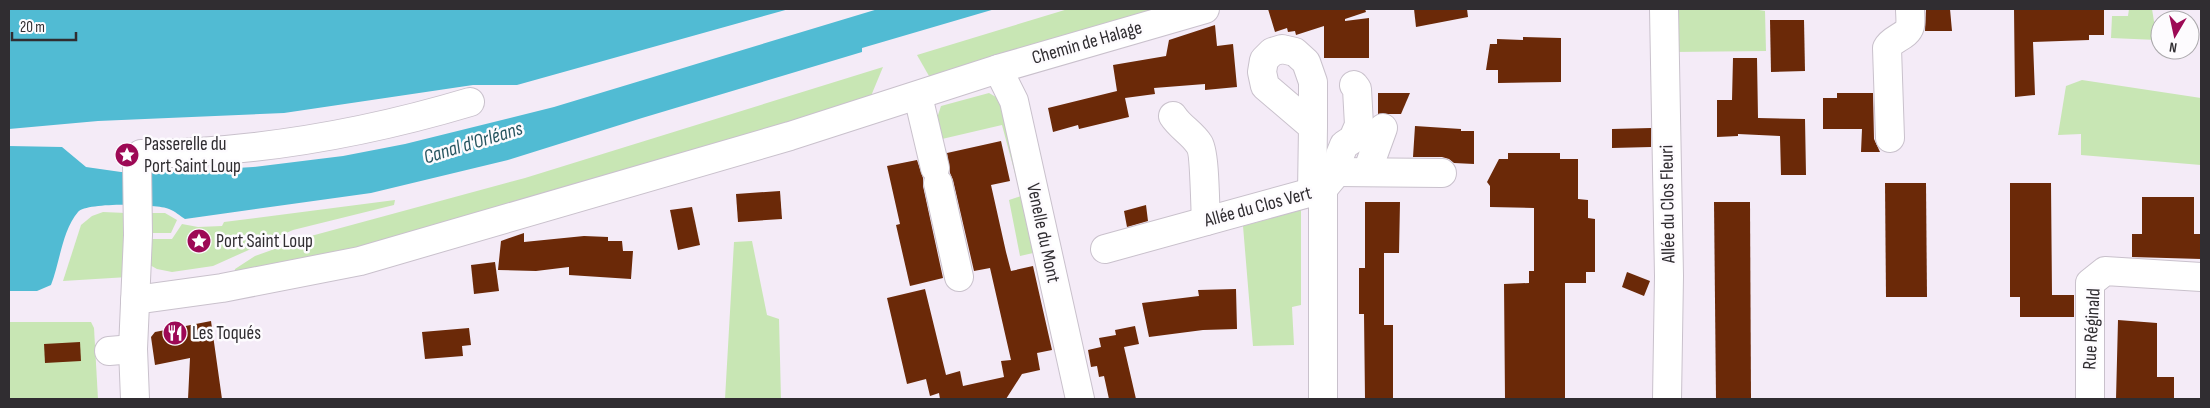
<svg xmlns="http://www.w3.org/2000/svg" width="2210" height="408" font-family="'Sofia Sans Condensed',sans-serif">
	<rect width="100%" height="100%" fill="#f4ebf7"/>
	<g fill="#c8e6b4">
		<path d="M 1068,9 L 1171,9 L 933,83 L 917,55 Z"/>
		<path d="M 1673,9 L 1753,9 L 1765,11 L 1766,51 L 1674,52 Z"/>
		<path d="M 2129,9 L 2152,9 L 2157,40 L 2111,38 L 2112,16 L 2128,16 Z"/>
		<path d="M 883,67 L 866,108 L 401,244 L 234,275 L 235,269 L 255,256 L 311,236 L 525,178 Z"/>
		<path d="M 2082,80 L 2201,98 L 2201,165 L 2081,155 L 2081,134 L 2058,135 L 2066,86 Z"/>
		<path d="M 989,93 L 1008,104 L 1042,251 L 1020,256 L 1009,200 L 1021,196 L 1002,125 L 942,139 L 937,118 L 941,106 Z"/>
		<path d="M 395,200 L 394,205 L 293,230 L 213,266 L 172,272 L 157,269 L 148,264 L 148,239 L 172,239 L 182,224 L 198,227 L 222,226 L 224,222 Z"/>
		<path d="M 1301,210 L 1301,305 L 1292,307 L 1294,345 L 1253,346 L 1243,226 Z"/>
		<path d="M 103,212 L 126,213 L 128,277 L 63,281 L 81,225 L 92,216 Z"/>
		<path d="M 147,213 L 165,213 L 177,220 L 171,233 L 149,233 Z"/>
		<path d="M 752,241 L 767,315 L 779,319 L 781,399 L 725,399 L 734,242 Z"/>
		<path d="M 9,322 L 91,322 L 94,328 L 98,399 L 9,399 Z"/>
	</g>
	<g fill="#51bbd3">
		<path d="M 9,9 L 789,9 L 517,85 L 473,85 L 284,113 L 98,121 L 9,129 Z"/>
		<path d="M 878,9 L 995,9 L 862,48 L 862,52 L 642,118 L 508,160 L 371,193 L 185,219 C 180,216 175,211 169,209 C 156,204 87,202 78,212 C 62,231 60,262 51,285 L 37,291 L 9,291 L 9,146 L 62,147 L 86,167 L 121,172 L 174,172 L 253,167 L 343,156 L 405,144 L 554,107 Z"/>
	</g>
	<g fill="#6b2908">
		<path d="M 1268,9 L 1365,9 L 1366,12 L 1345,19 L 1345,21 L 1369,18 L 1369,58 L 1324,58 L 1324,26 L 1296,35 L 1295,31 L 1288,32 L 1287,28 L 1275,32 Z"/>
		<path d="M 1414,9 L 1467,9 L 1468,17 L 1416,27 Z"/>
		<path d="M 1926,9 L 1950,9 L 1952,31 L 1925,31 Z"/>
		<path d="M 2014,9 L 2104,9 L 2104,35 L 2089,35 L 2089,40 L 2033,42 L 2035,95 L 2015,97 Z"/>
		<path d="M 1770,20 L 1804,20 L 1805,71 L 1771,72 Z"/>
		<path d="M 1215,25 L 1217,46 L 1233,44 L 1237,87 L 1205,90 L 1205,84 L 1154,88 L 1155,94 L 1125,98 L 1129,117 L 1079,129 L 1078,125 L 1053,132 L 1048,108 L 1117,91 L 1113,65 L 1166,56 L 1169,40 Z"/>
		<path d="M 1523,37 L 1561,38 L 1561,82 L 1498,83 L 1498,70 L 1486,70 L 1490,44 L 1497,44 L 1497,39 L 1523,40 Z"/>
		<path d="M 1733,58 L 1757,58 L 1758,118 L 1805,119 L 1806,175 L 1781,175 L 1780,136 L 1738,134 L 1738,136 L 1717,137 L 1717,100 L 1732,100 Z"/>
		<path d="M 1378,93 L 1410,93 L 1401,114 L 1378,114 Z"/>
		<path d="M 1837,93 L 1873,93 L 1874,139 L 1880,152 L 1861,152 L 1862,129 L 1823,129 L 1823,98 L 1837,98 Z"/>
		<path d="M 1415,126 L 1461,129 L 1461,131 L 1474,131 L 1474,164 L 1454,163 L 1449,159 L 1442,157 L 1413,157 Z"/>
		<path d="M 1651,128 L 1651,147 L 1612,148 L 1612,129 Z"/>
		<path d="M 1001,141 L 1010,181 L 991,185 L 1006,252 L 1011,271 L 1033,266 L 1052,350 L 1037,353 L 1040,370 L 1022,374 L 1006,399 L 940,399 L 939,393 L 930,396 L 926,379 L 907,384 L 887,298 L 925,289 L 946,375 L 960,371 L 963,386 L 1004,377 L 1001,361 L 1011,360 L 990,268 L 974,271 L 953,180 L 950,173 L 947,153 Z"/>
		<path d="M 1508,153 L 1560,153 L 1560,159 L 1578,159 L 1578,199 L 1588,200 L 1588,218 L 1595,219 L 1595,272 L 1586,272 L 1586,283 L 1565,283 L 1565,399 L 1505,399 L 1504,284 L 1529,283 L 1529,271 L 1534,271 L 1534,208 L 1490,207 L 1490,186 L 1487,182 L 1499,159 L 1508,159 Z"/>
		<path d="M 917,160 L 923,178 L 923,186 L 943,278 L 910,286 L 896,225 L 900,224 L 887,166 Z"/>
		<path d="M 1885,183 L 1926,183 L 1927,297 L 1886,297 Z"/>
		<path d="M 2010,183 L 2051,183 L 2052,295 L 2074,295 L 2074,317 L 2020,317 L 2020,297 L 2010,297 Z"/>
		<path d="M 780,191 L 782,219 L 738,222 L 736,194 Z"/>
		<path d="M 2142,197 L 2194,197 L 2194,234 L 2201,234 L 2201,259 L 2132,257 L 2132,234 L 2142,234 Z"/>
		<path d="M 1365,202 L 1400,202 L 1399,253 L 1384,253 L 1384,325 L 1393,325 L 1393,399 L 1365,399 L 1364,314 L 1359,314 L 1359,268 L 1365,268 Z"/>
		<path d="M 1714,202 L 1750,202 L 1751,399 L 1716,399 Z"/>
		<path d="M 1146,205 L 1148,221 L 1127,227 L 1124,211 Z"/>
		<path d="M 692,207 L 700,245 L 678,250 L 670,210 Z"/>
		<path d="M 524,233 L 524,242 L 584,236 L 608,237 L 608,241 L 622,241 L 623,251 L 633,251 L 631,279 L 569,275 L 569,267 L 536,271 L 498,270 L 501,241 Z"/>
		<path d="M 495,262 L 499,291 L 474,294 L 471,265 Z"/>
		<path d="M 1627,272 L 1650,281 L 1644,296 L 1622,287 Z"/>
		<path d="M 1236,289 L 1237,329 L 1203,330 L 1149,337 L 1142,303 L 1199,296 L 1198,290 Z"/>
		<path d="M 2118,320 L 2157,323 L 2157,377 L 2174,377 L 2174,399 L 2116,399 Z"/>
		<path d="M 211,321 L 222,399 L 188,399 L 190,358 L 155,365 L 151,337 L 155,332 Z"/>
		<path d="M 1135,326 L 1139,344 L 1124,347 L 1136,399 L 1109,399 L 1104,376 L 1099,377 L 1097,366 L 1091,367 L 1088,350 L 1101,347 L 1099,338 L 1116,335 L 1115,330 Z"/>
		<path d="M 469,328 L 471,345 L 462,346 L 463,356 L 425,359 L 422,332 Z"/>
		<path d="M 80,342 L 81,361 L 45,363 L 44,344 Z"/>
	</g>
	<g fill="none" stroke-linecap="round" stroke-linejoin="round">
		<defs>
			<g id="minor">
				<path d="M 1664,9 L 1669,276 L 1667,399"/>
				<path d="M 998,69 L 1014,101 L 1080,399"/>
				<path d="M 918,96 L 935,168"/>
				<path d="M 1173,116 C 1180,127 1192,133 1199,144 C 1205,152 1205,208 1206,221"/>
				<path d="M 1890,138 L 1887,48 C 1892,38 1907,37 1910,26 C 1911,21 1910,14 1910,9"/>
				<path d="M 1337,172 L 1442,173"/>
				<path d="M 1367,172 L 1383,128"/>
				<path d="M 938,183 L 959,277"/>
				<path d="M 1323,189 L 1337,172 L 1340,155 L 1344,145 L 1353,139 L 1359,125 L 1357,89 L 1354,85"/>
				<path d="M 1312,192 L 1313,127 L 1313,82 L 1306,62 L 1295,52 L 1282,49 L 1272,52 L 1264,60 L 1262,72 L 1265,86 L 1313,127"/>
				<path d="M 1105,249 L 1323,189 L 1323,399"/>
				<path d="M 135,300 L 222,288 L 360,261 L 790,136 L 998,69 L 1205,9"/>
				<path d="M 109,351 L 133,349"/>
				<path d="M 135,399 L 133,349 L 138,235 L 137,164 L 138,157 L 141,154 C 253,153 363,134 470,102"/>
				<path d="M 2090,399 L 2090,283 L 2105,271 L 2201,277"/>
			</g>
		</defs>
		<use href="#minor" stroke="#c9c1cc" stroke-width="30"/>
		<use href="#minor" stroke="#fff" stroke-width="28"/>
	</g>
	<defs>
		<symbol id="sight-disc" viewBox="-11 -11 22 22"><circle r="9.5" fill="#9d0955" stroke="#fdfbfe"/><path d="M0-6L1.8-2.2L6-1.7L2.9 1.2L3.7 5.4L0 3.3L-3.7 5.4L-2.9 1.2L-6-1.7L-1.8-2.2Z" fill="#fff"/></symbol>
		<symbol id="restaurant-disc" viewBox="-11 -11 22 22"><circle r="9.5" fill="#9d0955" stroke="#fdfbfe"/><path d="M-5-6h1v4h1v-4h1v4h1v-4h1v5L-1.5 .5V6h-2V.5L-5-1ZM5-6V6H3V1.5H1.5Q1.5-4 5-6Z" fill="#fff"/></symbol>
	</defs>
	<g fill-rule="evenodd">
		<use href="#sight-disc" x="113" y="141" width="28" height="28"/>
		<use href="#sight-disc" x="185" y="227" width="28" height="28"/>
		<use href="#restaurant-disc" x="161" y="319" width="28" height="28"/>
	</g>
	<g text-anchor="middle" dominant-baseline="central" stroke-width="5" stroke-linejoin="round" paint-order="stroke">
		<g font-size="19" fill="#302d31" stroke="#fdfbfe">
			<text transform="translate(1087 43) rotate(-16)">Chemin de Halage</text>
			<text transform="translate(1668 204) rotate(-91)">Allée du Clos Fleuri</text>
			<text transform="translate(1258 207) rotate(-15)">Allée du Clos Vert</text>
			<text transform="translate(1043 233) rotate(78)">Venelle du Mont</text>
			<text transform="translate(2092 329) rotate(-87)">Rue Réginald</text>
		</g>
		<g font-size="19" fill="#302d31" stroke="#fdfbfe" text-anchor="start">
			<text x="144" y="144">Passerelle du<tspan x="144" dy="22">Port Saint Loup</tspan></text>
			<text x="216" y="241">Port Saint Loup</text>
			<text x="192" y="333">Les Toqués</text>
		</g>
		<g font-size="20" font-style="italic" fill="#285661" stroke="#fdfbfe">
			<text transform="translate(473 143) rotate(-17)">Canal d'Orléans</text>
		</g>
	</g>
	<rect width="2210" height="408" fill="none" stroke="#302d31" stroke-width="20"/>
	<g transform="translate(2175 35) rotate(189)"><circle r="24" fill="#fdfbfe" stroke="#aba9ac"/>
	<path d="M0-4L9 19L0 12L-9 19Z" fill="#9d0955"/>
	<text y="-8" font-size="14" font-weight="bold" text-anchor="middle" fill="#302d31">N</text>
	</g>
	<path d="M12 32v8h64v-8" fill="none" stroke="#302d31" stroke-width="2.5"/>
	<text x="20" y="32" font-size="15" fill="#302d31" stroke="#fdfbfe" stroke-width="4" paint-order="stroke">20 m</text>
</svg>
